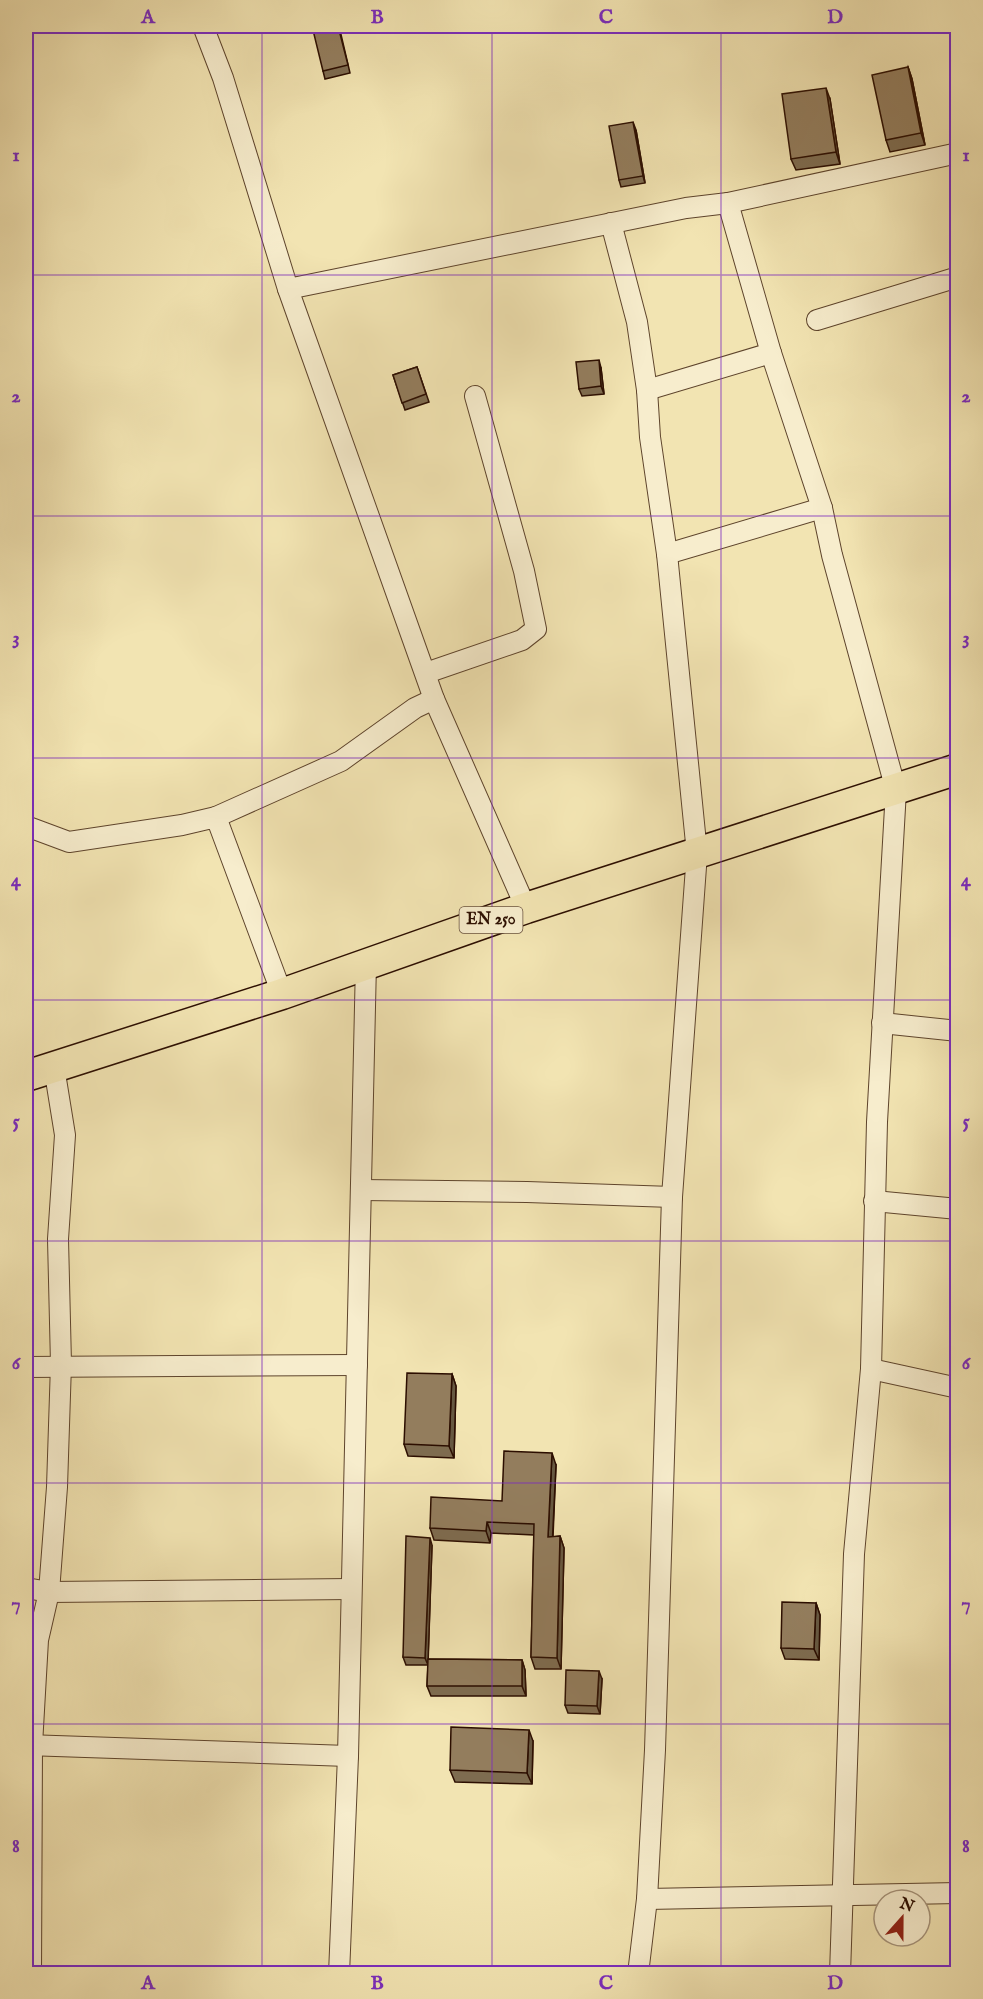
<svg xmlns="http://www.w3.org/2000/svg" width="983" height="1999" font-family="'IM FELL English',serif">
	<rect width="100%" height="100%" fill="#f2e4b2"/>
	<filter id="stains"><feTurbulence type="fractalNoise" baseFrequency=".00333" numOctaves="4"/><feColorMatrix values="0 0 0 0 .2 0 0 0 0 .09 0 0 0 0 .02 0 0 0 .5 -.17"/></filter>
	<radialGradient id="worn" r=".72"><stop offset=".6" stop-color="#630" stop-opacity="0"/><stop offset="1" stop-color="#630" stop-opacity=".3"/></radialGradient>
	<g fill="none" stroke-linecap="round" stroke-linejoin="round">
		<defs>
			<g id="street">
				<path d="M 203,26 L 223,78 L 288,289 L 434,699 L 526,908"/>
				<path d="M 728,203 L 771,353 L 822,508 L 832,555 L 896,790 L 877,1122 L 871,1369 L 854,1554 L 840,1974"/>
				<path d="M 611,223 L 637,322 L 647,390 L 650,437 L 667,554 L 697,853 L 672,1197 L 655,1750 L 647,1899 L 638,1974"/>
				<path d="M 288,289 L 686,208 L 728,203 L 958,153"/>
				<path d="M 817,320 L 958,277"/>
				<path d="M 647,390 L 771,353"/>
				<path d="M 667,554 L 822,508"/>
				<path d="M 426,673 L 522,640 L 536,629 L 524,571 L 475,396"/>
				<path d="M 216,817 L 341,761 L 415,708 L 434,699"/>
				<path d="M 26,826 L 69,842 L 182,825 L 216,817 L 282,994"/>
				<path d="M 882,1023 L 958,1031"/>
				<path d="M 361,1190 L 527,1192 L 672,1197"/>
				<path d="M 874,1201 L 958,1209"/>
				<path d="M 26,1367 L 357,1365"/>
				<path d="M 871,1369 L 958,1388"/>
				<path d="M 26,1588 L 49,1592 L 350,1589"/>
				<path d="M 26,1745 L 348,1756"/>
				<path d="M 647,1899 L 958,1893"/>
				<path d="M 31,1974 L 32,1745 L 38,1640 L 49,1592 L 57,1487 L 61,1364 L 58,1239 L 65,1135 L 54,1067"/>
				<path d="M 339,1974 L 348,1756 L 366,963"/>
			</g>
			<path id="primary" d="M 26,1076 L 282,994 L 526,908 L 958,769"/>
		</defs>
		<use href="#street" stroke="#5e442c" stroke-width="22"/>
		<use href="#primary" stroke="#2c0e00" stroke-width="33"/>
		<use href="#street" stroke="#f7edcd" stroke-width="20"/>
		<use href="#primary" stroke="#f2e4b2" stroke-width="30"/>
	</g>
	<g fill="#7e6c50" stroke="#2c0e00" stroke-width="1.5">
		<path d="M 339,26 L 350,73 L 325,79 L 323,71 Z"/>
		<path d="M 908,67 L 912,79 L 925,145 L 890,152 L 886,140 Z"/>
		<path d="M 830,99 L 840,164 L 796,170 L 791,159 Z"/>
		<path d="M 636,130 L 645,183 L 621,187 L 619,180 Z"/>
		<path d="M 417,367 L 429,402 L 405,410 L 393,375 Z"/>
		<path d="M 601,368 L 604,394 L 582,396 L 579,389 Z"/>
		<path d="M 452,1374 L 456,1386 L 454,1458 L 408,1456 L 404,1444 Z"/>
		<path d="M 556,1465 L 553,1537 L 560,1536 L 564,1548 L 561,1669 L 535,1669 L 531,1657 L 534,1535 L 491,1533 L 490,1543 L 434,1540 L 430,1528 L 502,1501 Z"/>
		<path d="M 432,1545 L 428,1659 L 522,1660 L 525,1670 L 526,1696 L 431,1696 L 427,1686 L 428,1665 L 406,1665 L 403,1657 Z"/>
		<path d="M 816,1603 L 820,1615 L 819,1660 L 785,1659 L 781,1648 Z"/>
		<path d="M 602,1679 L 600,1714 L 568,1713 L 565,1705 Z"/>
		<path d="M 533,1741 L 532,1784 L 455,1782 L 450,1770 Z"/>
	</g>
	<g fill="#675841" stroke="#2c0e00" stroke-width="1.5">
		<path d="M 908,67 L 912,79 L 925,145 L 921,133 Z"/>
		<path d="M 826,88 L 830,99 L 840,164 L 836,152 Z"/>
		<path d="M 633,122 L 636,130 L 645,183 L 643,176 Z"/>
		<path d="M 599,360 L 601,368 L 604,394 L 601,386 Z"/>
		<path d="M 452,1374 L 456,1386 L 454,1458 L 449,1446 Z"/>
		<path d="M 552,1453 L 556,1465 L 552,1548 L 548,1537 Z"/>
		<path d="M 487,1522 L 491,1533 L 490,1543 L 486,1531 Z"/>
		<path d="M 560,1536 L 564,1548 L 561,1669 L 557,1658 Z"/>
		<path d="M 430,1538 L 432,1545 L 428,1665 L 425,1658 Z"/>
		<path d="M 816,1603 L 820,1615 L 819,1660 L 814,1649 Z"/>
		<path d="M 522,1660 L 525,1670 L 526,1696 L 522,1686 Z"/>
		<path d="M 599,1671 L 602,1679 L 600,1714 L 597,1706 Z"/>
		<path d="M 529,1730 L 533,1741 L 532,1784 L 527,1773 Z"/>
	</g>
	<g fill="#937d5d" stroke="#2c0e00" stroke-width="1.5">
		<path d="M 312,26 L 338,26 L 348,65 L 323,71 Z"/>
		<path d="M 908,67 L 921,133 L 886,140 L 872,75 Z"/>
		<path d="M 826,88 L 836,152 L 791,159 L 782,94 Z"/>
		<path d="M 633,122 L 643,176 L 619,180 L 609,126 Z"/>
		<path d="M 599,360 L 601,386 L 579,389 L 576,362 Z"/>
		<path d="M 417,367 L 426,394 L 402,403 L 393,375 Z"/>
		<path d="M 407,1373 L 452,1374 L 449,1446 L 404,1444 Z"/>
		<path d="M 504,1451 L 552,1453 L 548,1537 L 560,1536 L 557,1658 L 531,1657 L 534,1524 L 487,1522 L 486,1531 L 430,1528 L 431,1497 L 502,1501 Z"/>
		<path d="M 406,1536 L 430,1538 L 425,1658 L 403,1657 Z"/>
		<path d="M 782,1602 L 816,1603 L 814,1649 L 781,1648 Z"/>
		<path d="M 428,1659 L 522,1660 L 522,1686 L 427,1686 Z"/>
		<path d="M 566,1670 L 599,1671 L 597,1706 L 565,1705 Z"/>
		<path d="M 451,1727 L 529,1730 L 527,1773 L 450,1770 Z"/>
	</g>
	<path fill="none" stroke="#7b2cbf" stroke-width="1.5" stroke-opacity="0.55" d="M 262,26 L 262,1974M 492,26 L 492,1974M 721,26 L 721,1974M 26,275 L 958,275M 26,516 L 958,516M 26,758 L 958,758M 26,1000 L 958,1000M 26,1241 L 958,1241M 26,1483 L 958,1483M 26,1724 L 958,1724"/>
	<g text-anchor="middle" dominant-baseline="central" stroke-width="4.5" stroke-linejoin="round" paint-order="stroke">
		<rect fill="#f7edcd" stroke="#69513e" stroke-width="1.5" x="459.5" y="907" width="63" height="26" rx="4.5"/>
		<g font-size="16" font-weight="bold" fill="#2c0e00">
			<text x="491" y="920">EN 250</text>
		</g>
	</g>
	<rect width="983" height="1999" fill="none" stroke="#f2e4b2" stroke-width="66"/>
	<g transform="translate(902 1918) rotate(21)"><circle r="28" fill="#f7edcd" stroke="#a6947b" stroke-width="1.5"/>
	<path d="M0-4.5L10 22L0 15L-10 22Z" fill="#8f2418"/>
	<text y="-9" font-size="16" font-weight="bold" text-anchor="middle" fill="#2c0e00">N</text>
	</g>
	<rect x="33" y="33" width="917" height="1933" fill="none" stroke="#7b2cbf" stroke-width="2"/>
	<g font-size="20" text-anchor="middle" font-weight="bold" fill="#7b2cbf">
		<text x="148" y="23">A</text>
		<text x="377" y="23">B</text>
		<text x="606" y="23">C</text>
		<text x="835" y="23">D</text>
		<text x="16" y="161">1</text>
		<text x="966" y="161">1</text>
		<text x="16" y="402">2</text>
		<text x="966" y="402">2</text>
		<text x="16" y="644">3</text>
		<text x="966" y="644">3</text>
		<text x="16" y="886">4</text>
		<text x="966" y="886">4</text>
		<text x="16" y="1127">5</text>
		<text x="966" y="1127">5</text>
		<text x="16" y="1369">6</text>
		<text x="966" y="1369">6</text>
		<text x="16" y="1610">7</text>
		<text x="966" y="1610">7</text>
		<text x="16" y="1852">8</text>
		<text x="966" y="1852">8</text>
		<text x="148" y="1989">A</text>
		<text x="377" y="1989">B</text>
		<text x="606" y="1989">C</text>
		<text x="835" y="1989">D</text>
	</g>
	<rect width="100%" height="100%" filter="url(#stains)"/>
	<rect width="100%" height="100%" fill="url(#worn)"/>
</svg>
